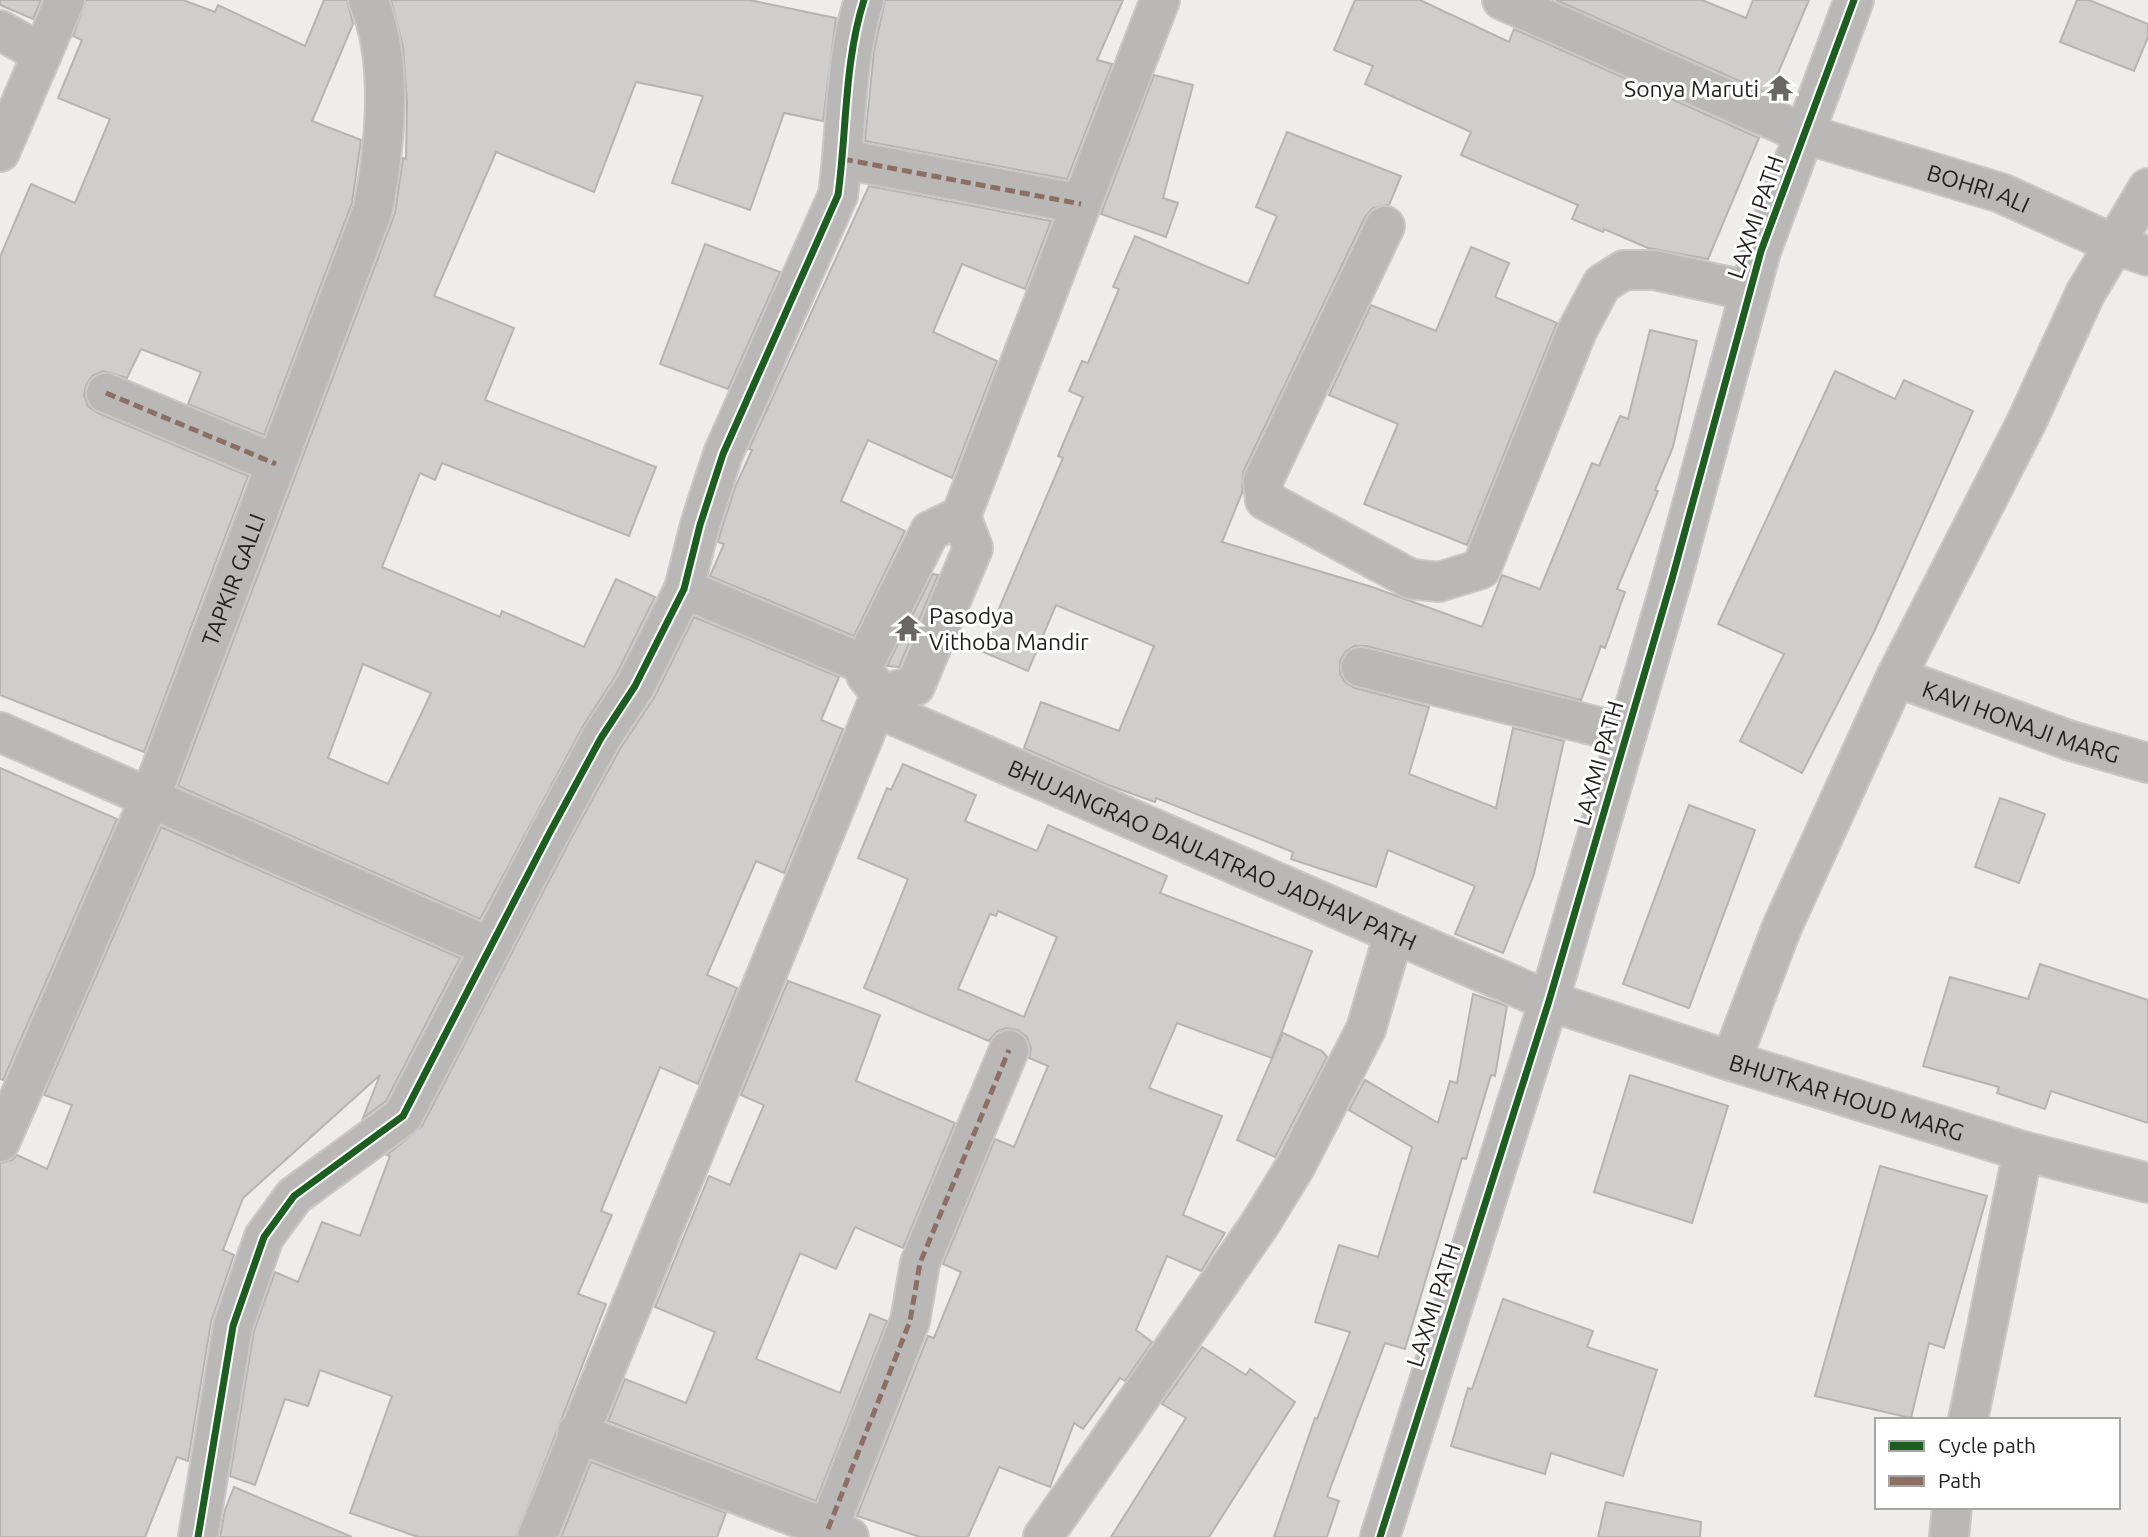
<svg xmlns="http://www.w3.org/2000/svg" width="2148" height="1537" font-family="Ubuntu,sans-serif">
	<rect width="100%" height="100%" fill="#efedeb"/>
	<g fill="#d0cecd" stroke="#b6b4b3" stroke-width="2" fill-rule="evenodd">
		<path d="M 0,0 L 41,0 L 33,19 L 0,5 Z"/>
		<path d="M 86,0 L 183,0 L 215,12 L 218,5 L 305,46 L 324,0 L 347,0 L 353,24 L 312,121 L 361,140 L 352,203 L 264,435 L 188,404 L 201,372 L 141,349 L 127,378 L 103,371 L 92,376 L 86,385 L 84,395 L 88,406 L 98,413 L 248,476 L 144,752 L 0,695 L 0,257 L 31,184 L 75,203 L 110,119 L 58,98 L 82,40 L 73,36 Z"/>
		<path d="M 391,0 L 749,0 L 836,18 L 823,121 L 784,113 L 750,210 L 672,183 L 703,96 L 636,82 L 594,192 L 496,152 L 434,296 L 514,328 L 485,400 L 656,467 L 629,536 L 442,463 L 435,480 L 420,473 L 382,567 L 500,617 L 502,611 L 584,647 L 616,579 L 655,597 L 616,675 L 582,728 L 480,919 L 178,786 L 395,213 L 403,158 L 406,159 L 407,103 L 403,47 ZM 363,664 L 431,693 L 388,784 L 328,758 Z"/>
		<path d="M 885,0 L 1123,0 L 1097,60 L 1112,64 L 1067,179 L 865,141 L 874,51 Z"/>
		<path d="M 1355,0 L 1420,0 L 1509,42 L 1514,29 L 1759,138 L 1708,259 L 1648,248 L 1604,229 L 1603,232 L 1572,219 L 1578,205 L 1461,155 L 1471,132 L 1365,84 L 1373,66 L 1334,50 Z"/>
		<path d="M 1556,0 L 1702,0 L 1746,18 L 1753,0 L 1809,0 L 1769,94 Z"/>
		<path d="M 2077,0 L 2089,0 L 2148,24 L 2148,37 L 2134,71 L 2060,42 Z"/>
		<path d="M 1154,75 L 1193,85 L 1163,198 L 1178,203 L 1166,237 L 1101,214 Z"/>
		<path d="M 1287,132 L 1401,176 L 1389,205 L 1373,208 L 1365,217 L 1243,472 L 1242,493 L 1222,542 L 1372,587 L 1482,627 L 1502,575 L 1540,589 L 1592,463 L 1599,466 L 1620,416 L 1628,419 L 1650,330 L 1697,341 L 1673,447 L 1655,490 L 1658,491 L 1617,589 L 1625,592 L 1605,648 L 1601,646 L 1581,700 L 1366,646 L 1354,646 L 1345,652 L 1340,661 L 1340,674 L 1346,683 L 1355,688 L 1429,707 L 1409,774 L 1496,808 L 1513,728 L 1564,741 L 1534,874 L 1503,953 L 1455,934 L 1475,886 L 1388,850 L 1376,887 L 1291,859 L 1293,852 L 1156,798 L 1155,802 L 1108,785 L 1024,748 L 1041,702 L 1119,731 L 1154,646 L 1056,605 L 1028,671 L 981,651 L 1063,458 L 1058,456 L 1083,397 L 1069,391 L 1082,361 L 1088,363 L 1119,289 L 1113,287 L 1135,236 L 1248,284 L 1277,216 L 1256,207 Z"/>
		<path d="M 869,186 L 1051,221 L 1025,289 L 962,264 L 933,332 L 997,361 L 952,478 L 868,440 L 841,501 L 905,531 L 854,636 L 710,576 L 724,544 L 718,542 L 721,531 L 736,485 L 752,450 L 749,449 Z"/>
		<path d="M 705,244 L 780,272 L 728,389 L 660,364 Z"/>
		<path d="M 1471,247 L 1509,263 L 1495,297 L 1557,323 L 1467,545 L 1364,504 L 1398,424 L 1329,395 L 1371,305 L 1436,331 Z"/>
		<path d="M 1835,371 L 1895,399 L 1904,380 L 1973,411 L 1874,632 L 1802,773 L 1740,741 L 1784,654 L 1718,624 Z"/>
		<path d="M 933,574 L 938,575 L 899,667 L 887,666 Z"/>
		<path d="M 694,617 L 839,677 L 821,720 L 843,729 L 784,873 L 756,861 L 707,975 L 737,988 L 698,1084 L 660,1067 L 601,1211 L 612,1215 L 578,1294 L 606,1304 L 516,1537 L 418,1537 L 350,1513 L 392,1396 L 320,1370 L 308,1406 L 285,1399 L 255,1485 L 230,1476 L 254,1331 L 275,1272 L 298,1282 L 322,1222 L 360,1236 L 390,1156 L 387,1155 L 422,1126 L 569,842 L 620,749 L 655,696 Z"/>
		<path d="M 903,764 L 976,795 L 965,821 L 1037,851 L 1048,825 L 1167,876 L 1160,893 L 1312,951 L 1272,1058 L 1177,1023 L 1149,1088 L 1222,1116 L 1183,1215 L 1225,1233 L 1201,1271 L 1167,1256 L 1136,1330 L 1152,1342 L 1125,1381 L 1120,1378 L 1083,1429 L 1074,1423 L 1050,1487 L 999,1467 L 968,1537 L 920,1537 L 857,1516 L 928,1336 L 934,1338 L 961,1272 L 943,1264 L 995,1139 L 1014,1147 L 1048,1066 L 1029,1058 L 1031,1048 L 1027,1037 L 1018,1030 L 1006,1028 L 996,1032 L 989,1041 L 864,988 L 908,879 L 858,858 L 887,788 L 891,790 ZM 998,911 L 1057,937 L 1024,1017 L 958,989 L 990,914 L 996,916 Z"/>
		<path d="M 0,768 L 117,819 L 3,1080 L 0,1079 Z"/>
		<path d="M 2000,798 L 2045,814 L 2019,883 L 1975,867 Z"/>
		<path d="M 1689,805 L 1755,830 L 1689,1008 L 1623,984 Z"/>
		<path d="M 161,827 L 460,958 L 386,1101 L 363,1118 L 380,1075 L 243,1198 L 223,1250 L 234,1255 L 211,1322 L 188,1461 L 177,1457 L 145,1537 L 0,1537 L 0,1163 L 12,1160 L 17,1155 L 47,1169 L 72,1105 L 44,1095 Z"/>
		<path d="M 2040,964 L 2148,1000 L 2148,1123 L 2051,1091 L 2045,1109 L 1997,1093 L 1999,1087 L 1923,1066 L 1950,977 L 2028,999 Z"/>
		<path d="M 788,981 L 880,1015 L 856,1081 L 955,1123 L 903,1248 L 855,1227 L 836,1269 L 800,1253 L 756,1359 L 840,1393 L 870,1314 L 887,1321 L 816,1501 L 608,1421 L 625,1379 L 686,1403 L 715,1332 L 655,1307 L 709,1176 L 730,1185 L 764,1105 L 741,1095 Z"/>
		<path d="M 1473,994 L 1507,1006 L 1495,1076 L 1491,1075 L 1466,1159 L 1462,1158 L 1405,1349 L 1385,1343 L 1327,1497 L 1339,1501 L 1327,1537 L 1274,1537 L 1315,1418 L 1317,1419 L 1350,1332 L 1315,1322 L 1339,1245 L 1378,1257 L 1412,1147 L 1349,1110 L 1365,1080 L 1438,1123 L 1450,1081 L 1457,1083 Z"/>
		<path d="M 1283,1033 L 1322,1051 L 1327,1057 L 1275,1157 L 1237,1140 Z"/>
		<path d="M 1630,1075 L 1728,1106 L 1692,1223 L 1594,1192 Z"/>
		<path d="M 1880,1166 L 1987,1196 L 1944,1348 L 1929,1343 L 1911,1418 L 1815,1396 Z"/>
		<path d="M 1503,1299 L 1593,1331 L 1587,1347 L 1657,1370 L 1623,1476 L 1551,1453 L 1545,1474 L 1451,1446 L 1468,1388 L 1472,1389 Z"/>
		<path d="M 1202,1347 L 1246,1375 L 1250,1369 L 1295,1402 L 1209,1537 L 1111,1537 L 1186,1418 L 1162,1404 Z"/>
		<path d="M 591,1462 L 726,1513 L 717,1537 L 561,1537 Z"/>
		<path d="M 234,1487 L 352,1537 L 220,1537 L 225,1510 Z"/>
		<path d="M 1606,1502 L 1701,1522 L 1700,1537 L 1598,1537 Z"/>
	</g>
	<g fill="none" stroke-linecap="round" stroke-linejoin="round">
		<defs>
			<g id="minor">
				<path id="s1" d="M 1502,0 L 1805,134 L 2001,193 L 2116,245 L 2148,256"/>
				<path d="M 0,30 L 42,54"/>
				<path d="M 0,152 L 65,0"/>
				<path d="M 843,159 L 1081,204"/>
				<path d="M 1385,226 L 1263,481 L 1265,500 L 1411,579 L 1439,582 L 1481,569 L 1577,331 L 1602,284 L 1624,270 L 1654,270 L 1750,291"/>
				<path d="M 106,393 L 276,464"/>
				<path d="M 684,589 L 864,664"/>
				<path d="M 1361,667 L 1627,734"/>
				<path id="s2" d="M 1896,677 L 2071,741 L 2148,763"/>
				<path d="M 881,694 L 915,686 L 973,548 L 961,516 L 1160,0"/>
				<path d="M 881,694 L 866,675 L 864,664 L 930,531 L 961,516"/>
				<path id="s3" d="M 877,708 L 1549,1001 L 1731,1061 L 2023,1151 L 2148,1183"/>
				<path d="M 0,732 L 489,947"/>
				<path d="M 1731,1061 L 1782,927 L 1896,677 L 2026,423 L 2085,294 L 2148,188"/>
				<path id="s4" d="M 0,1142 L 150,798 L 373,209 C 385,146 394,60 368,0"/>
				<path d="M 1968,1420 L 2023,1151"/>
				<path d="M 577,1433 L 849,1537"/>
				<path d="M 828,1529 L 910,1321 L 920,1263 L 1009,1050"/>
				<path d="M 198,1537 L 233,1326 L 264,1237 L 294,1196 L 403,1116 L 550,832 L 601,738 L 635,686 L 684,589 L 700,525 L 723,454 L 838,195 C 847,129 844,63 864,0"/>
				<path d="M 537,1537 L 881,694"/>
				<path d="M 1043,1537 L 1260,1224 L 1296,1165 L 1366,1029 L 1394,934"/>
				<path d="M 1380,1537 L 1549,1001 L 1672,579 L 1761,251 L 1854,0"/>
				<path d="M 1949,1537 L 1952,1507"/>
			</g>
		</defs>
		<use href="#minor" stroke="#c9c8c7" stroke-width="42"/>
		<use href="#minor" stroke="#b9b8b7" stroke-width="38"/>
		<g stroke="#8d6e63" stroke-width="5" stroke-dasharray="10 5" stroke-linecap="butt">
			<path d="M 843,159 L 1081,204"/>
			<path d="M 106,393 L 276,464"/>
			<path d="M 828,1529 L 910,1321 L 920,1263 L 1009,1050"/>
		</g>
		<defs>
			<g id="cycleway">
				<path d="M 198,1537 L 233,1326 L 264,1237 L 294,1196 L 403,1116 L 550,832 L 601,738 L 635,686 L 684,589 L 700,525 L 723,454 L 838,195 C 847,129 844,63 864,0"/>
				<path d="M 1380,1537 L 1549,1001 L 1672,579 L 1761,251 L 1854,0"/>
			</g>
		</defs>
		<use href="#cycleway" stroke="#fff" stroke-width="11"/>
		<use href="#cycleway" stroke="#1b5e20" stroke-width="7"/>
	</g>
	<defs>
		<symbol id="temple-bare" viewBox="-9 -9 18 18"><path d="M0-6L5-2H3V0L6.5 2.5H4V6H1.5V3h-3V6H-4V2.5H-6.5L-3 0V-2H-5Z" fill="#686765" stroke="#fff" stroke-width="2.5" paint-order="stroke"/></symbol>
	</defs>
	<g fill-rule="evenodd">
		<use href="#temple-bare" x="1761" y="69" width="38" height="38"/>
		<use href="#temple-bare" x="889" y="609" width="38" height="38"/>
	</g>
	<g text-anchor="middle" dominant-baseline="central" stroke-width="6" stroke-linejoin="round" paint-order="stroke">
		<g font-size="23" fill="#201f1d" stroke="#fff" text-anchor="end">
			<text x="1759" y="88">Sonya Maruti</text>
			<text x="929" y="615" text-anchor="start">Pasodya<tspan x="929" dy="26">Vithoba Mandir</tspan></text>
		</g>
		<g font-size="23" fill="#201f1d" stroke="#fff">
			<text stroke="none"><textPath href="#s1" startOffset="513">BOHRI ALI</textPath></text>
			<text transform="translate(1755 217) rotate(-71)">LAXMI PATH</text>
			<text stroke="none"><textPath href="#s4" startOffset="609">TAPKIR GALLI</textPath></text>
			<text stroke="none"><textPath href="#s2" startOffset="133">KAVI HONAJI MARG</textPath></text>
			<text transform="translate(1598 763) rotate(-74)">LAXMI PATH</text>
			<text stroke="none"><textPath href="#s3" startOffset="366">BHUJANGRAO DAULATRAO JADHAV PATH</textPath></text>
			<text stroke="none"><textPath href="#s3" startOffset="1046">BHUTKAR HOUD MARG</textPath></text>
			<text transform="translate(1433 1305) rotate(-72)">LAXMI PATH</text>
		</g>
	</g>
	<rect x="1875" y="1418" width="245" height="91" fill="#ffffff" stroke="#a6a5a5" stroke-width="2"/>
	<rect x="1889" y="1441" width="35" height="10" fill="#1b5e20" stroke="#a6a5a5" stroke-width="2"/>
	<text x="1938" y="1453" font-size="21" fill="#201f1d">Cycle path</text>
	<rect x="1889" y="1476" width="35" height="10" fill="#8d6e63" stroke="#a6a5a5" stroke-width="2"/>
	<text x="1938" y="1488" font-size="21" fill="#201f1d">Path</text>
</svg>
